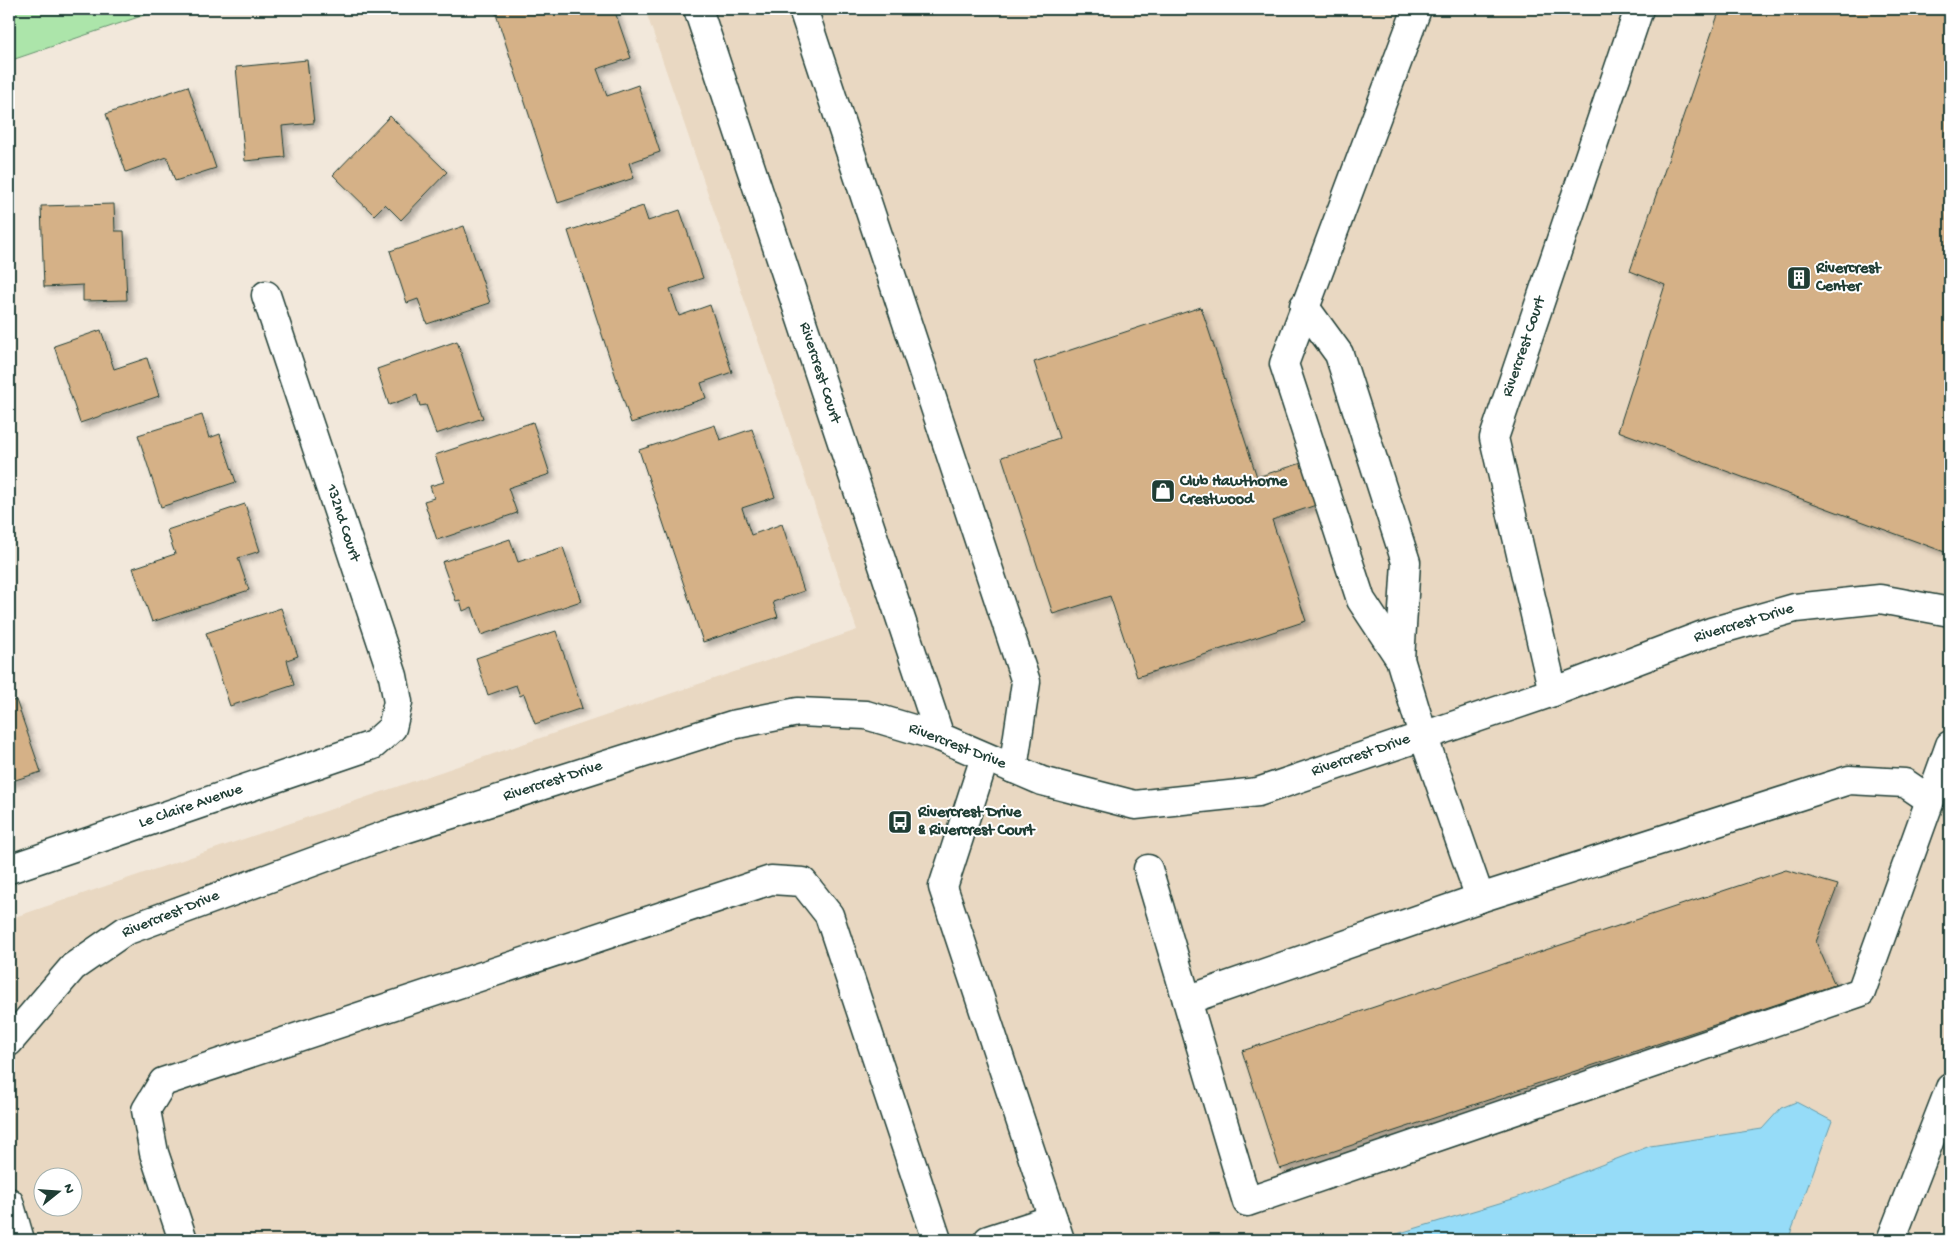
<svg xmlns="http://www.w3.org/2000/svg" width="1959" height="1249" font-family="'Gochi Hand',sans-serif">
	<defs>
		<filter id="shadow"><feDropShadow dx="4.5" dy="4.5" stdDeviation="2.5" flood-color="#0004"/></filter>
	</defs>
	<rect width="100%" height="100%" fill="#f2e8db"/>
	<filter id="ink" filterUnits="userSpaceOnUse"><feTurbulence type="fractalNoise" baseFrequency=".02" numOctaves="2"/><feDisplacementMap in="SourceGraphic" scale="10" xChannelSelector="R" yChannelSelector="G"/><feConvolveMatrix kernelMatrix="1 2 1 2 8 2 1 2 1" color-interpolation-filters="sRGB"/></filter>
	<g filter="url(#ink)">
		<path fill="#e9d8c2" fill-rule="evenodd" d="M 645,9 L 1950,9 L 1950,1240 L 9,1240 L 9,919 L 857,630 ZM 42,1176 L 72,1176 L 72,1206 L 42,1206 Z"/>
		<path fill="#ace5aa" stroke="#66916f" d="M 9,9 L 162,9 L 9,61 Z"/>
		<path fill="#96dcf8" stroke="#669caa" d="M 1796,1102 L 1832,1121 L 1788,1240 L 1377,1240 L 1516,1198 L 1650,1146 L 1762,1129 L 1781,1108 Z"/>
		<g fill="#d5b187" stroke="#1f3d34" filter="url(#shadow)">
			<path d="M 502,9 L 614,9 L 631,58 L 597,69 L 607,96 L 638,85 L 660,152 L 629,163 L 634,178 L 558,203 L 495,11 Z"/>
			<path d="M 1720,9 L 1950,9 L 1950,554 L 1618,431 L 1665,285 L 1630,271 Z"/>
			<path d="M 307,60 L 314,123 L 282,126 L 285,157 L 245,161 L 236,67 Z"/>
			<path d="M 188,86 L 216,168 L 175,181 L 167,157 L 126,172 L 106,114 Z"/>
			<path d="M 390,116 L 447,172 L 401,220 L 385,204 L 374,215 L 333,175 Z"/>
			<path d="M 114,204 L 115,231 L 124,231 L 127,300 L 83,301 L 83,285 L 44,287 L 41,206 Z"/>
			<path d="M 643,206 L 648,221 L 680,210 L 703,278 L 670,289 L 679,316 L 710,305 L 732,372 L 701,383 L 706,398 L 631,423 L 568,231 Z"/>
			<path d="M 464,226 L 490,303 L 427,324 L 418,299 L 407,303 L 390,251 Z"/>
			<path d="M 1201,307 L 1257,477 L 1305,462 L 1319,504 L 1272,520 L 1306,621 L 1137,677 L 1110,596 L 1053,614 L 1002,457 L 1059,438 L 1034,362 Z"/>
			<path d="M 101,330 L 114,369 L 147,358 L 159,396 L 80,423 L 54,346 Z"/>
			<path d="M 457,341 L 483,418 L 436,434 L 426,405 L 420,406 L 417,395 L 389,405 L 377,369 Z"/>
			<path d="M 202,415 L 209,438 L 220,434 L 236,482 L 161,507 L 138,435 Z"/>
			<path d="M 533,422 L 550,474 L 508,488 L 517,513 L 437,540 L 424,501 L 434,498 L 430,486 L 444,482 L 435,455 Z"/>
			<path d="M 715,425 L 720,440 L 752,429 L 775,497 L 742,508 L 751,535 L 782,524 L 804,591 L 773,602 L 778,617 L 703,642 L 639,450 Z"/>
			<path d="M 245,504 L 260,551 L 238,558 L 249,590 L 152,622 L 133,568 L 175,554 L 167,530 Z"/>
			<path d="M 510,539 L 518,562 L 563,547 L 581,601 L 481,635 L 472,607 L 463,611 L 460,600 L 456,601 L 442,562 Z"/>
			<path d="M 281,608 L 298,656 L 287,660 L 294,685 L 230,706 L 206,633 Z"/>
			<path d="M 556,631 L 582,708 L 535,724 L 524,694 L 520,696 L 516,685 L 488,695 L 476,658 Z"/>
			<path d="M 16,700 L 41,772 L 9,782 L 9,702 Z"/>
			<path d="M 1786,870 L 1838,885 L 1816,942 L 1835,985 L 1280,1169 L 1242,1051 Z"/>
		</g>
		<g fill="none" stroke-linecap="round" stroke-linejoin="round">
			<defs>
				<g id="minor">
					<path d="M 698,9 L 940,737"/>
					<path d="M 803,9 L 1026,682 L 1013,769"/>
					<path d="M 1417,9 L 1284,364 L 1361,600 L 1400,659 L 1423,735 L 1480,898"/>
					<path d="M 1304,306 L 1339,354 L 1406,562 L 1400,659"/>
					<path d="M 1553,692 L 1494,438 L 1639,9"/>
					<path d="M 985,757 L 943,887 L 1060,1240"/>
					<path d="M 9,869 L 373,745 L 392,728 L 398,702 L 393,676 L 266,295"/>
					<path d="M 1148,869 L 1247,1202 L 1861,992 L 1950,745"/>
					<path d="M 1187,1000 L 1480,898 L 1849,780 L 1905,783 L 1930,800"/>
					<path d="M 9,1042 L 73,967 L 125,931 L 386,835 L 732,725 L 798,712 L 866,715 L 940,737 L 1042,781 L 1135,805 L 1258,792 L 1553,692 L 1711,632 L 1795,608 L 1880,599 L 1950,612"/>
					<path d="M 9,1202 L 20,1240"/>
					<path d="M 183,1240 L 154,1153 L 146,1110 L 163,1082 L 771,880 L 803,882 L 829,915 L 937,1240"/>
					<path d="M 988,1240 L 1053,1219"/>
					<path d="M 1891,1240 L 1950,1088"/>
				</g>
			</defs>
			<use href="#minor" stroke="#1f3d34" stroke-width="31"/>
			<use href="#minor" stroke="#fff" stroke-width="28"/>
		</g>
	</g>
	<defs>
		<symbol id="building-square" viewBox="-11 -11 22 22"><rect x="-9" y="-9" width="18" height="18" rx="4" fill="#1f3d34" stroke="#fff"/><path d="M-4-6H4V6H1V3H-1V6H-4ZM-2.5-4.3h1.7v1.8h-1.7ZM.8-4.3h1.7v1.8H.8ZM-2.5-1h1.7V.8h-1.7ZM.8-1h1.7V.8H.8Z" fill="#fff"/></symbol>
		<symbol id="shop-square" viewBox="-11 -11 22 22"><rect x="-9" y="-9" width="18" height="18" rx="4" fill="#1f3d34" stroke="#fff"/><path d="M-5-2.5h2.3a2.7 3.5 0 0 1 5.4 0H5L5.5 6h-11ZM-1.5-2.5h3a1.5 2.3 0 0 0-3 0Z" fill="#fff"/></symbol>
		<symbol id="bus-square" viewBox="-11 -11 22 22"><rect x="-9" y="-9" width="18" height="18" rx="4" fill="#1f3d34" stroke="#fff"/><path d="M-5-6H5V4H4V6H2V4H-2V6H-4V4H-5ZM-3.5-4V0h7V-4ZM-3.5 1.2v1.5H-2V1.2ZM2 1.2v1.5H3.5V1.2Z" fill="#fff"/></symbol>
	</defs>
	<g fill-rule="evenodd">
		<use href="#building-square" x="1785" y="264" width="28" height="28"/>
		<use href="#shop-square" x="1149" y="477" width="28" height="28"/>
		<use href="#bus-square" x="886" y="808" width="28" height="28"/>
	</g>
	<g text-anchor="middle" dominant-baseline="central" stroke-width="4" stroke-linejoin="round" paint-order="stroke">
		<g font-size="16" font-weight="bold" fill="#1f3d34" stroke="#fff" text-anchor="start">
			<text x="1816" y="269">Rivercrest<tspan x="1816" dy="18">Center</tspan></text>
			<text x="1180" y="482">Club Hawthorne<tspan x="1180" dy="18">Crestwood</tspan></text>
			<text x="918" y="813">Rivercrest Drive<tspan x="918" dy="18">&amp; Rivercrest Court</tspan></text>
		</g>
		<g font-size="16" fill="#1f3d34" stroke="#fff">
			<text transform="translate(1525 347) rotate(-71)">Rivercrest Court</text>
			<text transform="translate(819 373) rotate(72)">Rivercrest Court</text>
			<text transform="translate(342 523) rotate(72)">132nd Court</text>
			<text transform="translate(1744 624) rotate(-17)">Rivercrest Drive</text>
			<text transform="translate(957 747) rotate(21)">Rivercrest Drive</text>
			<text transform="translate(1361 756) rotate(-19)">Rivercrest Drive</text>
			<text transform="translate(553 782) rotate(-18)">Rivercrest Drive</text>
			<text transform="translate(191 807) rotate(-19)">Le Claire Avenue</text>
			<text transform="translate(171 915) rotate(-22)">Rivercrest Drive</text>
		</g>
	</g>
	<rect width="1959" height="1249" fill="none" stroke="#fff" stroke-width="30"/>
	<rect x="15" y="15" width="1929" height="1219" fill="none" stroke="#1f3d34" stroke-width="2" filter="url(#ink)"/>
	<g transform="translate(58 1192) rotate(73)"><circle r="24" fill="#ffffff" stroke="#a5b1ae"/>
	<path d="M0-4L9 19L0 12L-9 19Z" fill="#1f3d34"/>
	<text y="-8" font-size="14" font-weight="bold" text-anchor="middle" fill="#1f3d34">N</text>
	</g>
</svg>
